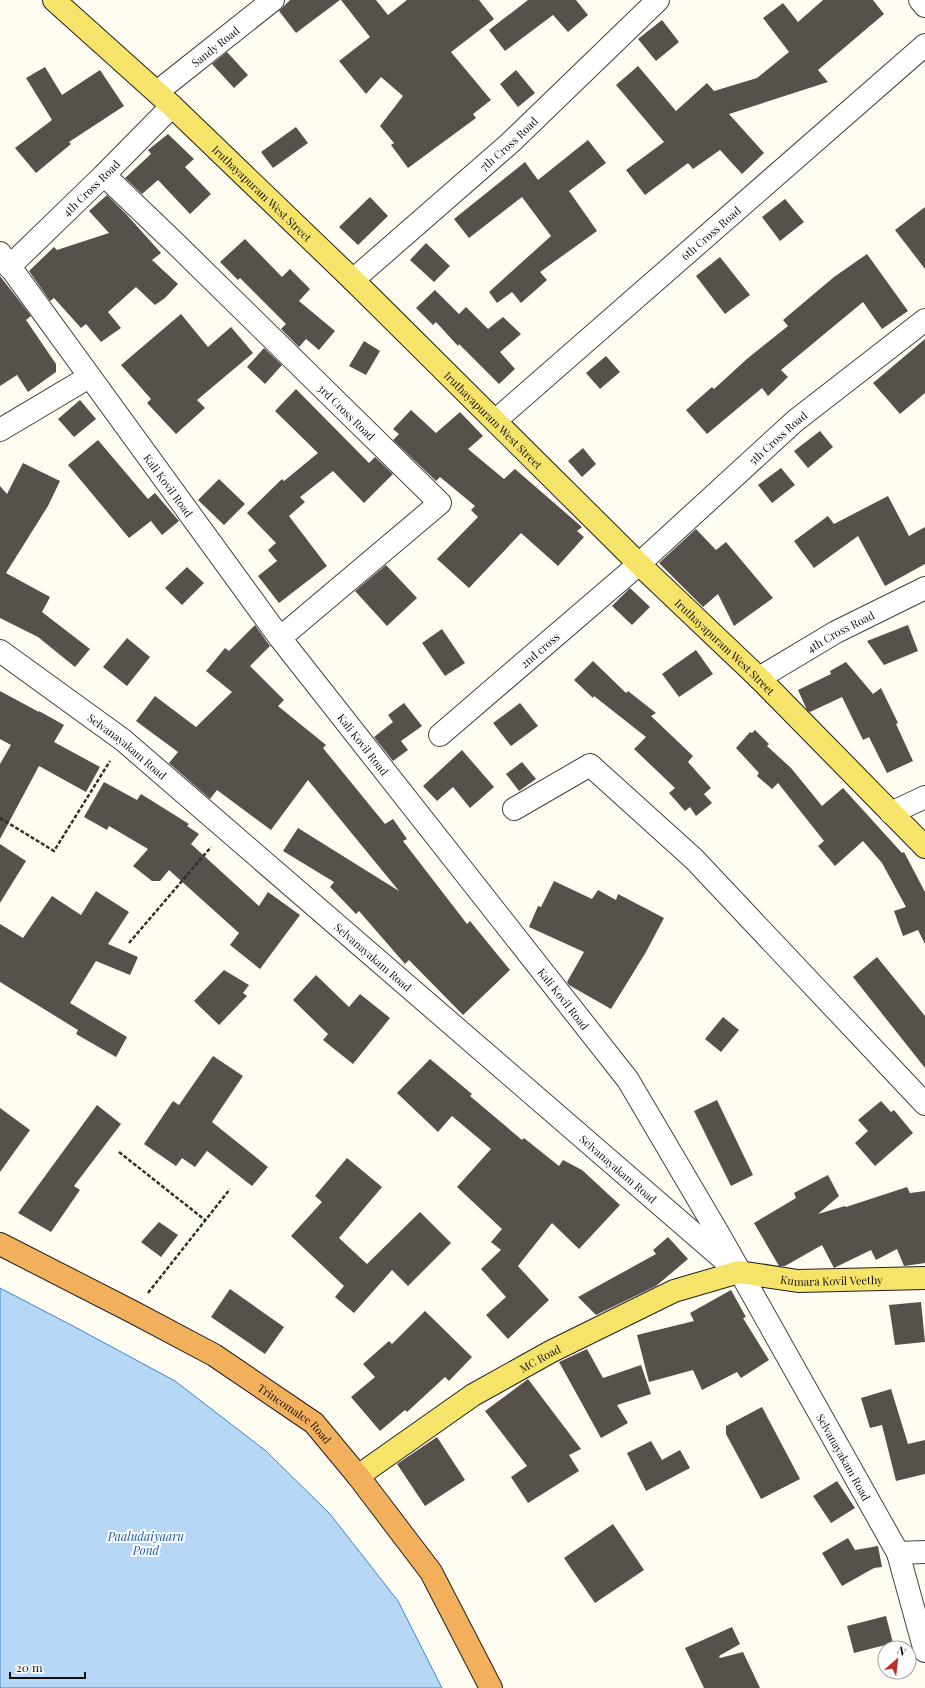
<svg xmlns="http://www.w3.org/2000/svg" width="925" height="1688" font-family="'Playfair Display',serif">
	<rect width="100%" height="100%" fill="#fffdf1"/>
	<path fill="#b6d7f5" stroke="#3f84cb" d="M 0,1288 L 73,1326 L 175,1381 L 266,1451 L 330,1514 L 398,1601 L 442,1688 L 0,1688 Z"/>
	<g fill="#57514b">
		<path d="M 290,0 L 340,0 L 296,33 L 279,11 Z"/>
		<path d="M 341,0 L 376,0 L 388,15 L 407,0 L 479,0 L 494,19 L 451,52 L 491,100 L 473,114 L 476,118 L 408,168 L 391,145 L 394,143 L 380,126 L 403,96 L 381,77 L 366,94 L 339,61 L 370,37 Z"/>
		<path d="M 528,0 L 576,0 L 588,15 L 568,32 L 553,15 L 505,51 L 489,30 Z"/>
		<path d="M 823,0 L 873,0 L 884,14 L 818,70 L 828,82 L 729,114 L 764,153 L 742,174 L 720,150 L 693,169 L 688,163 L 645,195 L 626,170 L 664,142 L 616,85 L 638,66 L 676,111 L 707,83 L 714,91 L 757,78 L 789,52 L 763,18 L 783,3 L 798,22 Z"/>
		<path d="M 662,20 L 679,42 L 656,61 L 638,39 Z"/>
		<path d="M 227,52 L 248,75 L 234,88 L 212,64 Z"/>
		<path d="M 45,67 L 62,95 L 100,70 L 124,106 L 69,142 L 71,144 L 36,173 L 15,148 L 52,120 L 26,78 Z"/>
		<path d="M 516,70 L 535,93 L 518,107 L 500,84 Z"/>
		<path d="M 296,127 L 308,143 L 273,168 L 261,152 Z"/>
		<path d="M 168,134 L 194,159 L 185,167 L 211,194 L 190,214 L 158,180 L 142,194 L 125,178 L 151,154 L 148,150 Z"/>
		<path d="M 588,140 L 606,163 L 569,191 L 597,231 L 540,272 L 547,280 L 521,303 L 512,292 L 497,303 L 489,292 L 551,236 L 522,197 L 469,238 L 454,219 L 525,162 L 538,180 Z"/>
		<path d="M 107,195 L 127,215 L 161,253 L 152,260 L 178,284 L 165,298 L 155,305 L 136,287 L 108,312 L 121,328 L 101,342 L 86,324 L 81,328 L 54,298 L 50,301 L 29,271 L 54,247 L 57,250 L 109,233 L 89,211 Z"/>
		<path d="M 370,197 L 388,216 L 358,245 L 339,227 Z"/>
		<path d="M 785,199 L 804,222 L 780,241 L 762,217 Z"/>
		<path d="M 925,207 L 925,269 L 895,230 Z"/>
		<path d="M 245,239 L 282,277 L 290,269 L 310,289 L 299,301 L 335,331 L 319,350 L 306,339 L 299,347 L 281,329 L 286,324 L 240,278 L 238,280 L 220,262 Z"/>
		<path d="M 426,243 L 450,266 L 434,282 L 410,260 Z"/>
		<path d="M 867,254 L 908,311 L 882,329 L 863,302 L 781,370 L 788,377 L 768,396 L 762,388 L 707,434 L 686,410 L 712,387 L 714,389 L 748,358 L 788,326 L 783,320 L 834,277 Z"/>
		<path d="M 720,257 L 750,295 L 725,314 L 696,276 Z"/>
		<path d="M 0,276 L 31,316 L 26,320 L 56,364 L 56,372 L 28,392 L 17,375 L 0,386 Z"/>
		<path d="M 435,290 L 459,314 L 466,307 L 488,329 L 503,317 L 521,334 L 500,352 L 515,369 L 499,384 L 459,344 L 458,346 L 436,322 L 433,325 L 416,308 Z"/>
		<path d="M 181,314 L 208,347 L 231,327 L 253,353 L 197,400 L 205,408 L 176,434 L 147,403 L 151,399 L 121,365 Z"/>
		<path d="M 925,339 L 925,393 L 900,414 L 873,383 Z"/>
		<path d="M 364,341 L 380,351 L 366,375 L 349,366 Z"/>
		<path d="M 264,348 L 282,365 L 265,384 L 247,367 Z"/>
		<path d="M 606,356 L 620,372 L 600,389 L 586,373 Z"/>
		<path d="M 296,389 L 369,463 L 375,457 L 393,474 L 364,503 L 333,471 L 300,497 L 305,502 L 289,516 L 327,566 L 279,603 L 258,576 L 277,561 L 268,550 L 276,543 L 247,513 L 282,479 L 284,481 L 318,453 L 275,411 Z"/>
		<path d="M 80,400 L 96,419 L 74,437 L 58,419 Z"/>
		<path d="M 411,410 L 436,433 L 460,412 L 483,436 L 468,449 L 504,479 L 515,469 L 582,527 L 577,531 L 584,537 L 558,566 L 521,533 L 469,588 L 437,559 L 478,517 L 471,510 L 475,506 L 440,477 L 436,481 L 393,440 L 399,434 L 393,429 Z"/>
		<path d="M 820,431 L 833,447 L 808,468 L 794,451 Z"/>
		<path d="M 98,440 L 148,499 L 155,493 L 179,521 L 162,535 L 151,521 L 129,538 L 68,465 Z"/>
		<path d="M 583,448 L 596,464 L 582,477 L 568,461 Z"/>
		<path d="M 23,463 L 60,481 L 48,506 L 6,573 L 50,597 L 42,612 L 90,649 L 75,667 L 38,637 L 0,618 L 0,486 L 7,494 Z"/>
		<path d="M 781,468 L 795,485 L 772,503 L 758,485 Z"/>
		<path d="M 219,479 L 245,504 L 224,525 L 198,500 Z"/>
		<path d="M 888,496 L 909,536 L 925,527 L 925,564 L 885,586 L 858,536 L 814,568 L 794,541 L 828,516 L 834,524 Z"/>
		<path d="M 696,529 L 716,550 L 726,542 L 773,598 L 734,626 L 718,594 L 703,607 L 659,563 Z"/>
		<path d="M 386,565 L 417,598 L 387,626 L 355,591 Z"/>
		<path d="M 187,567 L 204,583 L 182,605 L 165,588 Z"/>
		<path d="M 630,588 L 650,607 L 632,625 L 612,606 Z"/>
		<path d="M 255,625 L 270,646 L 250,666 L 284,700 L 278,706 L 326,745 L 323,748 L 385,824 L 393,819 L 407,839 L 403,841 L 467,924 L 470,921 L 510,970 L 463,1015 L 409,960 L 405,964 L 359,911 L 356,914 L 330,887 L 334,882 L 283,851 L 298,828 L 399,891 L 308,780 L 271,830 L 217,790 L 210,799 L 169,763 L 178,752 L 136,721 L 155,696 L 196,727 L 232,692 L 206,671 L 225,648 L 229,651 Z"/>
		<path d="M 908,625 L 918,651 L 884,665 L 867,641 Z"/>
		<path d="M 442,629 L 465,663 L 445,676 L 422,643 Z"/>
		<path d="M 127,638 L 150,657 L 127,686 L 103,667 Z"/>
		<path d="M 696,650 L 713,674 L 679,697 L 662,674 Z"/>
		<path d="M 593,661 L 626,693 L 628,691 L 656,713 L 651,716 L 693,756 L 688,762 L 711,788 L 704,794 L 712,803 L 696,816 L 690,807 L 685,811 L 669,793 L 675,788 L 634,749 L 646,737 L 594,696 L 593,698 L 574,680 Z"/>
		<path d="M 846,662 L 873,694 L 881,688 L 898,723 L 896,724 L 913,761 L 887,773 L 869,737 L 863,740 L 842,697 L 810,712 L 807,710 L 798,690 L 831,674 L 830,671 Z"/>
		<path d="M 0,691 L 39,712 L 39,711 L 64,725 L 54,742 L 100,767 L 86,792 L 39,766 L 0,839 L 0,764 L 11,745 L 0,739 Z"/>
		<path d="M 404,703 L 422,726 L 401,741 L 408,750 L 393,761 L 374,737 L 393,722 L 388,715 Z"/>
		<path d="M 520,703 L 538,726 L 511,746 L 493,723 Z"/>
		<path d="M 755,730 L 769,744 L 767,746 L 791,768 L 822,806 L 843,788 L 902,853 L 904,852 L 925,892 L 925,944 L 918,930 L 903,936 L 894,911 L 906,907 L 882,863 L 863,841 L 835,866 L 818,846 L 824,841 L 778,783 L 772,789 L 757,776 L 759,773 L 736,748 L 750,732 L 752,733 Z"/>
		<path d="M 462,750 L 494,787 L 470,808 L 453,787 L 437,801 L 423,786 Z"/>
		<path d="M 522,762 L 536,779 L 519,791 L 506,774 Z"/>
		<path d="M 104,782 L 137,800 L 141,794 L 189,824 L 187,826 L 199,834 L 191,844 L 259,906 L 268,892 L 300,915 L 260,969 L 230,945 L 239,933 L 169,870 L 160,881 L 152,881 L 133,866 L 148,849 L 109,826 L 107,830 L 84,817 Z"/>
		<path d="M 0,844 L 26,861 L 0,903 Z"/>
		<path d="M 554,881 L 592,899 L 598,890 L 616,900 L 618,894 L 664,918 L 646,952 L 611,1009 L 569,985 L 567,982 L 584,952 L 529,927 L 538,906 L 541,907 Z"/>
		<path d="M 96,891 L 129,912 L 108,944 L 138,957 L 130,975 L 96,961 L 70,1003 L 127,1037 L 116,1057 L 76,1034 L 78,1030 L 0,982 L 0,924 L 23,938 L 52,896 L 81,915 Z"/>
		<path d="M 877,957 L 925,1016 L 925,1068 L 853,977 Z"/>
		<path d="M 224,970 L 249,985 L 243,993 L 247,996 L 219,1025 L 194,1001 Z"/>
		<path d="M 316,975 L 349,1007 L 360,994 L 390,1018 L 353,1064 L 323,1040 L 328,1034 L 293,1000 Z"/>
		<path d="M 723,1017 L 739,1030 L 721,1052 L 705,1039 Z"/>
		<path d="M 213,1056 L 243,1076 L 212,1122 L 268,1167 L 252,1186 L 207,1151 L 195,1167 L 182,1158 L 176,1166 L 144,1144 L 173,1101 L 179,1105 Z"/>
		<path d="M 430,1059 L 472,1094 L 470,1096 L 522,1140 L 524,1138 L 559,1166 L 563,1160 L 582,1170 L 620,1205 L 579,1249 L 552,1223 L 518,1266 L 549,1300 L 508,1339 L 486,1315 L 506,1297 L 481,1269 L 501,1250 L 491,1242 L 502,1229 L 457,1187 L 491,1149 L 452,1116 L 438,1132 L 397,1093 Z"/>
		<path d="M 717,1100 L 753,1175 L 731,1186 L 694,1111 Z"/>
		<path d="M 881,1101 L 891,1112 L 894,1110 L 913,1133 L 875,1166 L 855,1143 L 868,1131 L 858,1120 Z"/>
		<path d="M 97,1105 L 121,1124 L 74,1186 L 80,1190 L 51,1232 L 18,1213 Z"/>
		<path d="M 0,1108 L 30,1130 L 0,1172 Z"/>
		<path d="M 347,1158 L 382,1187 L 339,1238 L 367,1264 L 420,1212 L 451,1243 L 408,1286 L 392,1270 L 354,1313 L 335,1297 L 344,1286 L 291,1236 L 322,1202 L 315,1196 Z"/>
		<path d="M 828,1175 L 839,1196 L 818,1214 L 845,1206 L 846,1207 L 907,1187 L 910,1193 L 925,1191 L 925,1263 L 904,1266 L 897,1249 L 876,1260 L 871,1250 L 834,1268 L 822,1245 L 785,1266 L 779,1266 L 754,1223 L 796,1198 L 794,1193 Z"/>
		<path d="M 159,1222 L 178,1235 L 161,1257 L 141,1242 Z"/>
		<path d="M 668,1237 L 688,1259 L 656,1286 L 596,1315 L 578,1297 L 656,1254 L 653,1250 Z"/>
		<path d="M 230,1289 L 284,1327 L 265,1354 L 211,1317 Z"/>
		<path d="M 731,1290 L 746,1317 L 743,1318 L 769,1360 L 741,1378 L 737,1372 L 702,1390 L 693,1370 L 649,1382 L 637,1335 L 694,1321 L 690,1313 Z"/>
		<path d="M 921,1302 L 925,1342 L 895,1345 L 889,1305 Z"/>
		<path d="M 425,1311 L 472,1357 L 449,1381 L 445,1377 L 407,1412 L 405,1410 L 380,1431 L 351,1397 L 375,1377 L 363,1364 L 389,1341 L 392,1344 Z"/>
		<path d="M 587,1349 L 603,1378 L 641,1365 L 651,1394 L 617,1405 L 628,1423 L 601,1438 L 559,1362 Z"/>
		<path d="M 528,1379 L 581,1449 L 569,1455 L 579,1471 L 528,1503 L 511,1477 L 527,1466 L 485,1411 Z"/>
		<path d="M 891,1389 L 908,1444 L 925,1440 L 925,1474 L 896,1481 L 882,1425 L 870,1428 L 861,1398 Z"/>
		<path d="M 762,1407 L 800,1479 L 761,1499 L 726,1434 L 726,1426 Z"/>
		<path d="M 437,1437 L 465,1480 L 425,1506 L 397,1464 Z"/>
		<path d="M 651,1441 L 662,1460 L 680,1450 L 690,1468 L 646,1491 L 627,1453 Z"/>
		<path d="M 837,1481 L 855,1508 L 831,1523 L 813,1496 Z"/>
		<path d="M 613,1524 L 644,1570 L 595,1603 L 564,1558 Z"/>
		<path d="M 848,1538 L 855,1550 L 878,1546 L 882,1567 L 874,1568 L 842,1586 L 822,1553 Z"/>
		<path d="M 886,1616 L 893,1643 L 854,1653 L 847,1626 Z"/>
		<path d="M 732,1627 L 740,1644 L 719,1656 L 720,1658 L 743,1652 L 760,1688 L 704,1688 L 685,1648 Z"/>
	</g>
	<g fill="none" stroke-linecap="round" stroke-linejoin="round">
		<defs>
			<g id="minor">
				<path d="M 920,0 L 925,6"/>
				<path id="s1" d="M 157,92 L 273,0"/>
				<path id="s2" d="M 104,175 L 176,244 L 440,503 L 280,638"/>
				<path id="s3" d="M 0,253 L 280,638 L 628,1080 L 721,1238 L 898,1553 L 925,1651"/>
				<path id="s4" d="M 9,267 L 104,175 L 172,106"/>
				<path id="s5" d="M 353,280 L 510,143 L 658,0"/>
				<path id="s6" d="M 495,421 L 925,45"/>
				<path d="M 0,430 L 89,377"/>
				<path id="s7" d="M 0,651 L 123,740 L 729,1264"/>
				<path id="s8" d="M 759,678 L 836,632 L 925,588"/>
				<path id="s9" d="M 440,735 L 639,564 L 795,421 L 925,320"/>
				<path d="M 514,809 L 590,765 L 694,859 L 925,1104"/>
				<path d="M 891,813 L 925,797"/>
				<path d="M 898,1553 L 925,1552"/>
			</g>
			<g id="major">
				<path id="s10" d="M 54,0 L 172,106 L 353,280 L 639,564 L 759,678 L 925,847"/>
				<path id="s11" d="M 358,1476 L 473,1395 L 552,1351 L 674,1291 L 739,1272 L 798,1281 L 925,1278"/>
			</g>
			<g id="highway">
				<path id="s12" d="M 0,1244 L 133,1312 L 214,1355 L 314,1423 L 358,1476 L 431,1572 L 491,1688"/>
			</g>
		</defs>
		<use href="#minor" stroke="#424242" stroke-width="24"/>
		<use href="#major" stroke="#202020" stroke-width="24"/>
		<use href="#highway" stroke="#202020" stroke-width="24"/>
		<g stroke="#313131" stroke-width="2.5" stroke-dasharray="4 2" stroke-linecap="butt">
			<path d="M 0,818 L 54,851 L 110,761"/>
			<path d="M 129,943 L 211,847"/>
			<path d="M 119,1152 L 205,1220"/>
			<path d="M 148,1293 L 230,1189"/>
		</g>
		<use href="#minor" stroke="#fff" stroke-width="22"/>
		<use href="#major" stroke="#f6e36a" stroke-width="22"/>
		<use href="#highway" stroke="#f2b05c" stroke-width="22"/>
	</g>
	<g text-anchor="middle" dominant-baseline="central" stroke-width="4" stroke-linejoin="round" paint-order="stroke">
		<g font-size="11" fill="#0f0f0f" stroke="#fff">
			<text stroke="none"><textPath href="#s1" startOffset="74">Sandy Road</textPath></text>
			<text stroke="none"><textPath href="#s5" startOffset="207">7th Cross Road</textPath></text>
			<text stroke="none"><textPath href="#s4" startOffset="114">4th Cross Road</textPath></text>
			<text stroke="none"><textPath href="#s10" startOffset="284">Iruthayapuram West Street</textPath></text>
			<text stroke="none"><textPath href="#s6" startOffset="286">6th Cross Road</textPath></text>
			<text stroke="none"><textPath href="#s2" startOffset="339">3rd Cross Road</textPath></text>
			<text stroke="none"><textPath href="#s10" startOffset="608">Iruthayapuram West Street</textPath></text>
			<text stroke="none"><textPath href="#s9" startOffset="450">5th Cross Road</textPath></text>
			<text stroke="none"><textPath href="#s3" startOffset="287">Kali Kovil Road</textPath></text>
			<text stroke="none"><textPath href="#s8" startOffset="94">4th Cross Road</textPath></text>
			<text stroke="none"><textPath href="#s10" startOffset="932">Iruthayapuram West Street</textPath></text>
			<text stroke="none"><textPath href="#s9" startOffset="131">2nd cross</textPath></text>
			<text stroke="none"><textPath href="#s3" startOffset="611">Kali Kovil Road</textPath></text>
			<text stroke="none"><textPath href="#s7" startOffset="159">Selvanayakam Road</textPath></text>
			<text stroke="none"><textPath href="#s7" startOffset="483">Selvanayakam Road</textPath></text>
			<text stroke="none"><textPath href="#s3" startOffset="935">Kali Kovil Road</textPath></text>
			<text stroke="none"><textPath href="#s7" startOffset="807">Selvanayakam Road</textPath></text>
			<text stroke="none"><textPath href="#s11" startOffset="528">Kumara Kovil Veethy</textPath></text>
			<text stroke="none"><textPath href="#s11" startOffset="217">MC Road</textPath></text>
			<text stroke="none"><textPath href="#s12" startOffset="341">Trincomalee Road</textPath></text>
			<text stroke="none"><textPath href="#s3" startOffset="1473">Selvanayakam Road</textPath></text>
		</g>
		<g font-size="12" font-style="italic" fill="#19579f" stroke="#fff">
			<text x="146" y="1536">Paaludaiyaaru<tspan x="146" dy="14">Pond</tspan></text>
		</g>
	</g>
	<g transform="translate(897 1660) rotate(28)"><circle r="19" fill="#ffffff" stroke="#9f9f9f"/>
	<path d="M0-3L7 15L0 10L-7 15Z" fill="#bd3128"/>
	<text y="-6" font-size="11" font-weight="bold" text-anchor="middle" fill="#0f0f0f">N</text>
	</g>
	<path d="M10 1672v6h75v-6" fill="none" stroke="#0f0f0f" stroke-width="2"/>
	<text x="16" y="1672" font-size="12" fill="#0f0f0f" stroke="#ffffff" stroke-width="3" paint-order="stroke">20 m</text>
</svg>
